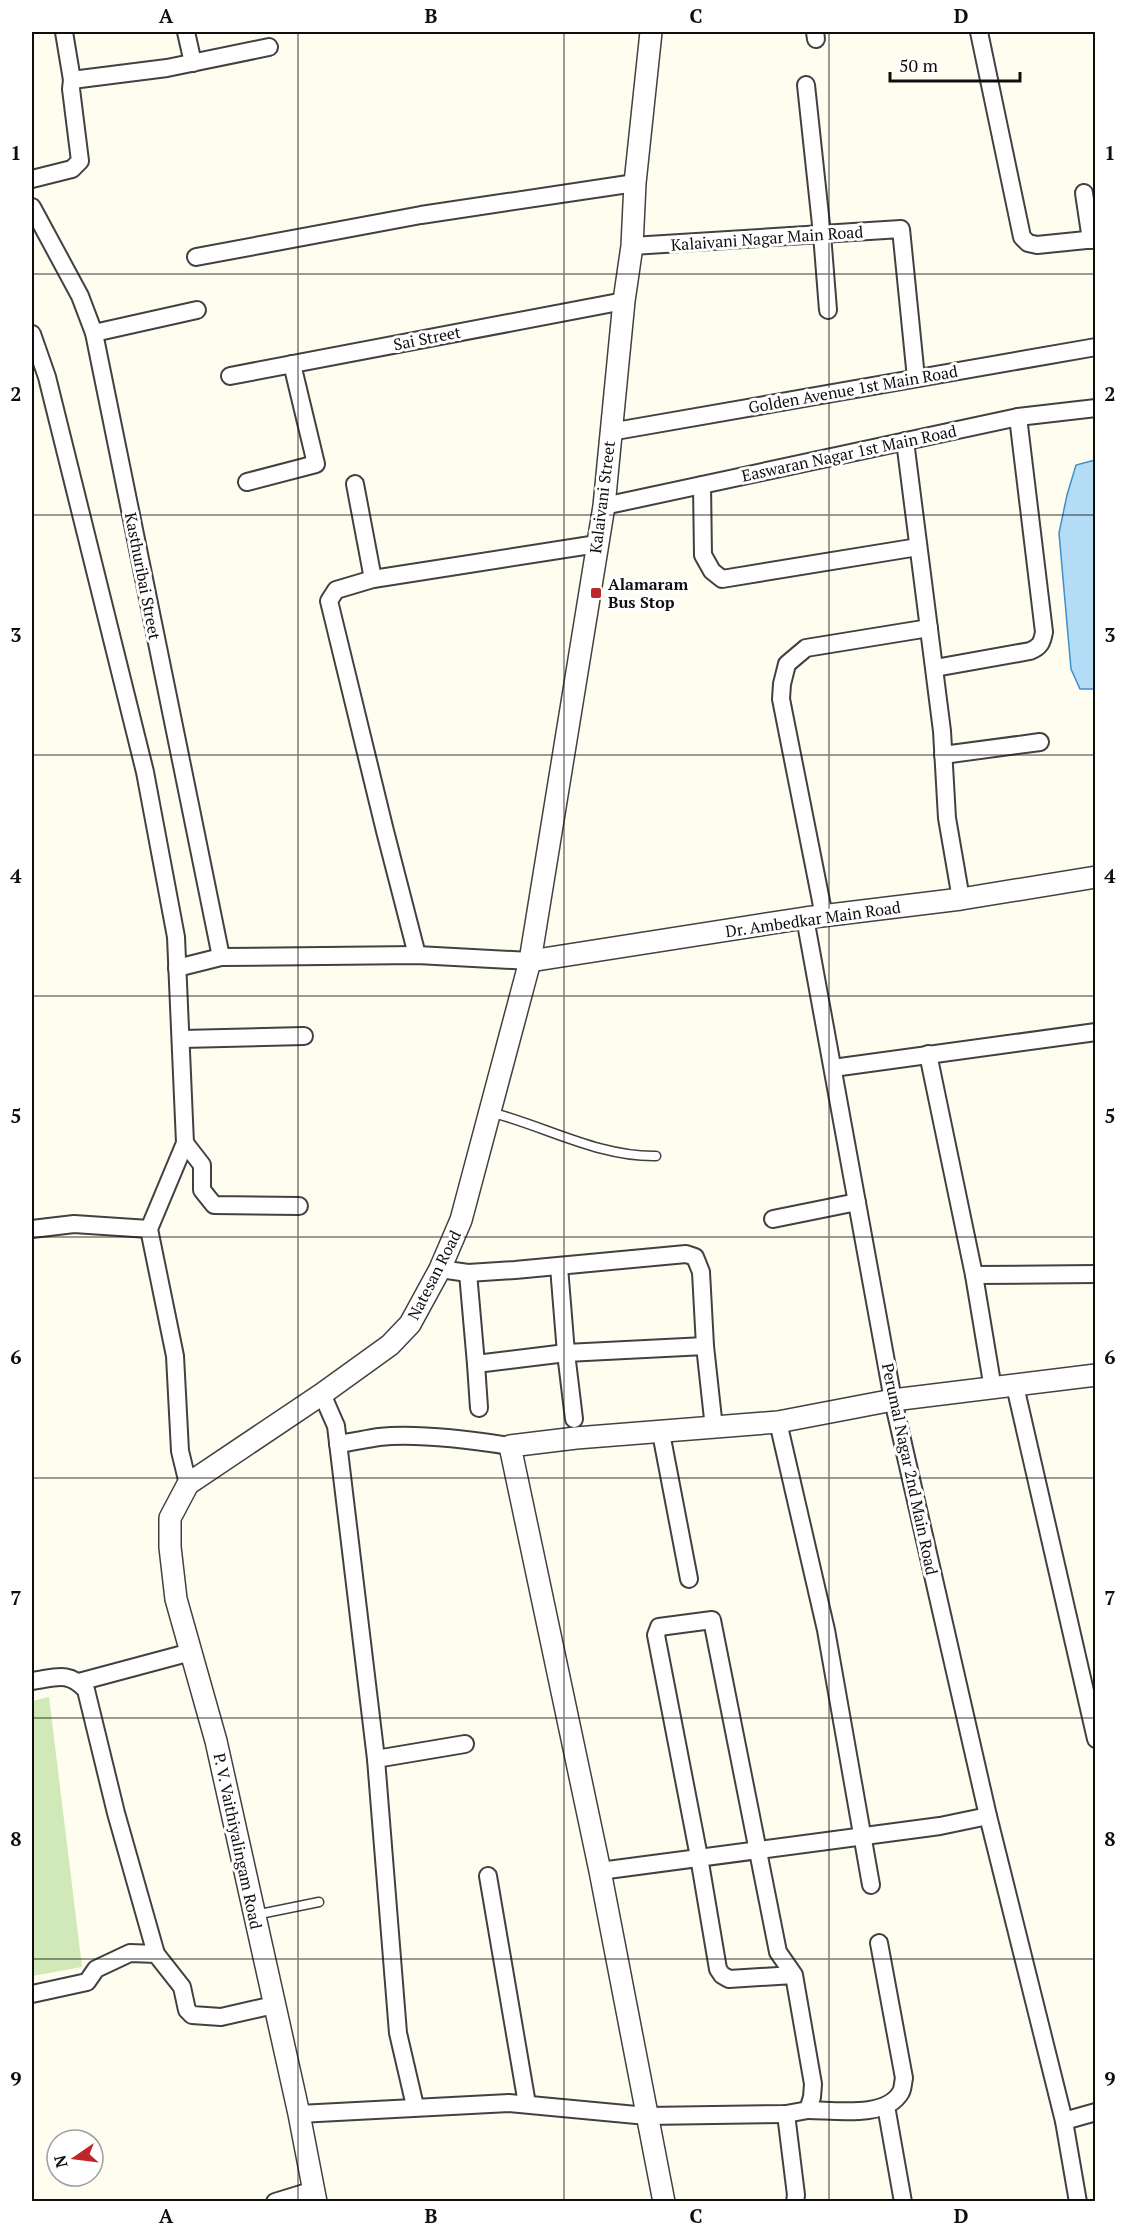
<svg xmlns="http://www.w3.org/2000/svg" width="1127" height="2233" font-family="'PT Serif',serif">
	<rect width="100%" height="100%" fill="#fffcf0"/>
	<path fill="#d1e9b9" d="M 49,1697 L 82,1967 L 32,1976 L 32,1701 Z"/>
	<path fill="#b5dcf6" stroke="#3c90cd" stroke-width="1.5" d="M 1095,460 L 1095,689 L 1080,689 L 1071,669 L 1059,533 L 1067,495 L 1076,465 Z"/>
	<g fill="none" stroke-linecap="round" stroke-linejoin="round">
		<defs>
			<g id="service">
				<path d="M 490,1112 C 545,1126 598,1157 656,1156"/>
				<path d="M 255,1915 L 319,1902"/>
			</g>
			<g id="minor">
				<path d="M 64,32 L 72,80"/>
				<path d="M 186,32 L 193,63"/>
				<path d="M 815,32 L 816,39"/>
				<path d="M 979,32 L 1022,237 L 1028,243 L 1037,245 L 1096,239"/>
				<path d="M 806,85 L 822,234 L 828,310"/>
				<path d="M 32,179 L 72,169 L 80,161 L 71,89 L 72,80 L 167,68 L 269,47"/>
				<path d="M 1084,193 L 1091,240"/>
				<path d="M 32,207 L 80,296 L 94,333 L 221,957"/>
				<path d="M 632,246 L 901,229 L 916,378"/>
				<path d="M 196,257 L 421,215 L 635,183"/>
				<path d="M 94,333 L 197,310"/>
				<path d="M 32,334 L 47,377 L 145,772 L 176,937 L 185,1143 L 149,1229 L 175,1356 L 180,1451 L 188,1484"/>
				<path d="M 230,376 L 624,301"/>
				<path d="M 610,432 L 1096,347"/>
				<path d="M 905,441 L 942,731 L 947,818 L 961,899"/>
				<path d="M 247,482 L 316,464 L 292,364"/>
				<path d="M 355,484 L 373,579"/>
				<path d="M 702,485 L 703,555 L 712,571 L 722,579 L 918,547"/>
				<path d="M 604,506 L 1018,417 L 1096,408"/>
				<path d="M 935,668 L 1030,651 C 1040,647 1042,643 1044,632 L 1018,417"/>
				<path d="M 943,755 L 1040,742"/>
				<path d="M 824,916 L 781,699 L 782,684 L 787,664 L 806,648 L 929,628"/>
				<path d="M 805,918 L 893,1400 L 988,1816 L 1064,2121 L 1078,2202"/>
				<path d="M 417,955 L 385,831 L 329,601 L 336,590 L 373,579 L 597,544"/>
				<path d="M 177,968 L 221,957 L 417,955 L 530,961"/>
				<path d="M 182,1039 L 304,1036"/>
				<path d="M 928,1054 L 974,1275 L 993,1389"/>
				<path d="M 833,1068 L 1096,1032"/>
				<path d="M 185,1143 L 202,1165 L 202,1190 L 214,1205 L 299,1206"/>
				<path d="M 773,1219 L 857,1202"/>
				<path d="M 32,1229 L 74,1224 L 149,1229"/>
				<path d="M 559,1267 L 566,1353 L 705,1346"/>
				<path d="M 440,1269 L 468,1273 L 515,1270 L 686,1254 L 695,1257 L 701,1272 L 705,1346 L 714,1428"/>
				<path d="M 468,1273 L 476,1364 L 566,1353 L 574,1419"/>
				<path d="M 974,1275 L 1096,1274"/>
				<path d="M 476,1364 L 479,1408"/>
				<path d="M 1015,1386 L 1096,1739"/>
				<path d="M 322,1394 L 336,1426 L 376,1759"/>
				<path d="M 778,1422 L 826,1630 L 871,1885"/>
				<path d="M 661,1433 L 689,1579"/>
				<path d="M 338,1444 C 352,1442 366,1439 379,1437 C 416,1433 472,1440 510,1446"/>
				<path d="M 32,1681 C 55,1678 68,1670 86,1690 L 116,1813 L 156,1954"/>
				<path d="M 79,1682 L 191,1652"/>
				<path d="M 600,1871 L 940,1826 L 988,1816"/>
				<path d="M 488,1876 L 527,2104"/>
				<path d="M 32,1994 L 87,1982 L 96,1969 L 130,1953 L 156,1954 L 182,1987 L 187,2010 L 192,2015 L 221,2017 L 274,2005"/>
				<path d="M 415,2106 L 398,2033 L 376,1759 L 465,1744"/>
				<path d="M 886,2106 L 903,2202"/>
				<path d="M 808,2110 C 834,2110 886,2119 901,2092 C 903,2088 903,2082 904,2078 L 879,1943"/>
				<path d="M 299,2114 L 509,2103 L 647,2116 L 786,2114 L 808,2110 L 812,2097 L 813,2084 L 794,1975 L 778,1952 L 712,1620 L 659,1627 L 656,1635 L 699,1857 L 718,1969 L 722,1975 L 729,1979 L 794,1975"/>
				<path d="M 786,2114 L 796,2195 L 795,2202"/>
				<path d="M 1064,2121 L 1096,2112"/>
				<path d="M 275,2202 L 314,2190"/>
			</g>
			<g id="tertiary">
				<path d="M 530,961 L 805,918 L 961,899 L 1096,877"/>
				<path d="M 316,2202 L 299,2114 L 216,1741 L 176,1599 L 170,1547 L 170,1518 L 188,1484 L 322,1394 L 390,1345 L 410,1324 L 440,1269 L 461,1220 L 530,961 L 604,506 L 624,301 L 632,246 L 635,183 L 651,32"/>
				<path d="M 664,2202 L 600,1871 L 510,1446 L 576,1438 L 778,1422 L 893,1400 L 1096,1375"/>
			</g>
		</defs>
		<use href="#service" stroke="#414141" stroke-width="11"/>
		<use href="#minor" stroke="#414141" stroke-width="20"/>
		<use href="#tertiary" stroke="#414141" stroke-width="24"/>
		<use href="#service" stroke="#fff" stroke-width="8"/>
		<use href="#minor" stroke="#fff" stroke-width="16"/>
		<use href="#tertiary" stroke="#fff" stroke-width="21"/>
	</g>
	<path fill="none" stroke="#0e0e0e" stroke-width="1.5" stroke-opacity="0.55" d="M 298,32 L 298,2202M 564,32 L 564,2202M 829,32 L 829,2202M 32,274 L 1096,274M 32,515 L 1096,515M 32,755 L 1096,755M 32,996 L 1096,996M 32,1237 L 1096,1237M 32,1478 L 1096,1478M 32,1718 L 1096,1718M 32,1959 L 1096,1959"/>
	<rect fill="#be262a" stroke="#fff" stroke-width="2" x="590" y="587" width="12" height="12" rx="3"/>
	<g text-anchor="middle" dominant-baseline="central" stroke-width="6" stroke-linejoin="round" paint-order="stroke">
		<g font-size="16" fill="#0e0e0e" stroke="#fff">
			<text transform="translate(767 238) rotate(-4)">Kalaivani Nagar Main Road</text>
			<text transform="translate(427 338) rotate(-11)">Sai Street</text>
			<text transform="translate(853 389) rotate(-10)">Golden Avenue 1st Main Road</text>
			<text transform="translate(849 453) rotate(-12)">Easwaran Nagar 1st Main Road</text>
			<text transform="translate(602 497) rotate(-83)">Kalaivani Street</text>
			<text transform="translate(143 576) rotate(79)">Kasthuribai Street</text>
			<text transform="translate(813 919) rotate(-8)">Dr. Ambedkar Main Road</text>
			<text transform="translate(434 1275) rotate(-63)">Natesan Road</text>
			<text transform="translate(910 1469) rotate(78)">Perumal Nagar 2nd Main Road</text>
			<text transform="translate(238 1841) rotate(78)">P. V. Vaithiyalingam Road</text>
		</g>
		<g font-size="16" font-weight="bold" fill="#0e0e0e" stroke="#fff" text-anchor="start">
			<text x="608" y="584">Alamaram<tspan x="608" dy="18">Bus Stop</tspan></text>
		</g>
	</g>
	<rect width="1127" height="2233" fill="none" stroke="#ffffff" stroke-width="66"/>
	<g transform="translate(75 2158) rotate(256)"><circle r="28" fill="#ffffff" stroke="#9f9f9f" stroke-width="1.5"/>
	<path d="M0-4.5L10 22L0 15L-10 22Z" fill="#be262a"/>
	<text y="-9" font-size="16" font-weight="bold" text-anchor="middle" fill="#0e0e0e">N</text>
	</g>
	<path d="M890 72v9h130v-9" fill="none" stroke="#0e0e0e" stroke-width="3"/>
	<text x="899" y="72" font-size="18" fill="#0e0e0e" stroke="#ffffff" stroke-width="4.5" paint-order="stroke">50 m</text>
	<rect x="33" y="33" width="1061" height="2167" fill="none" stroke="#0e0e0e" stroke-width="2"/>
	<g font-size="20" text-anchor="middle" font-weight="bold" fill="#0e0e0e">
		<text x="166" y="23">A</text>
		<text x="431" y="23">B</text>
		<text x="696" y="23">C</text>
		<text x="961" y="23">D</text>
		<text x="16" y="160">1</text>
		<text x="1110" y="160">1</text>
		<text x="16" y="401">2</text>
		<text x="1110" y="401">2</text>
		<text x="16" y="642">3</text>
		<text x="1110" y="642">3</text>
		<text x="16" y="883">4</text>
		<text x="1110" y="883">4</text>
		<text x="16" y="1123">5</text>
		<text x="1110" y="1123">5</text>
		<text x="16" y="1364">6</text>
		<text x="1110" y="1364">6</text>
		<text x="16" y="1605">7</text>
		<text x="1110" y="1605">7</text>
		<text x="16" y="1846">8</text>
		<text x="1110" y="1846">8</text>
		<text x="16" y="2086">9</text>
		<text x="1110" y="2086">9</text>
		<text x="166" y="2223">A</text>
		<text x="431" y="2223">B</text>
		<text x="696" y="2223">C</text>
		<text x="961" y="2223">D</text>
	</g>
</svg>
